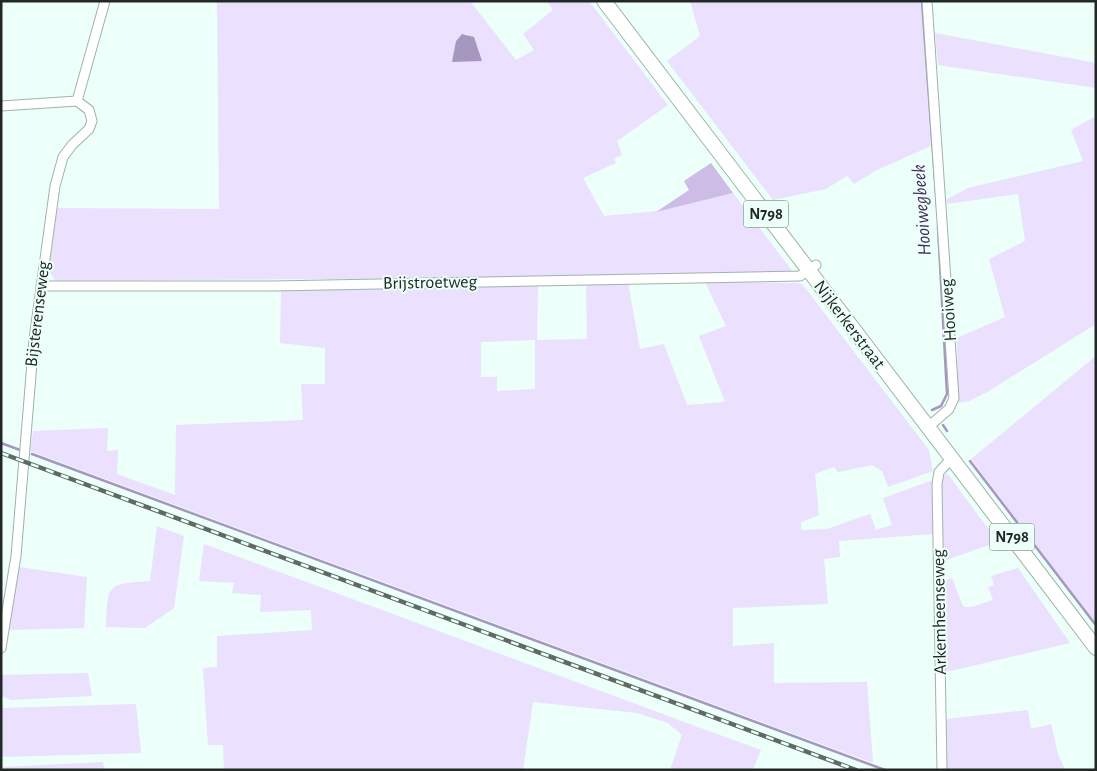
<svg xmlns="http://www.w3.org/2000/svg" width="1097" height="771" font-family="'Alegreya Sans',sans-serif">
	<rect width="100%" height="100%" fill="#ecfff9"/>
	<g fill="#ebe0fe" fill-rule="evenodd">
		<path d="M 217,1 L 470,1 L 516,60 L 534,50 L 523,34 L 553,10 L 547,1 L 589,1 L 668,105 L 617,141 L 622,155 L 614,158 L 616,163 L 583,178 L 604,216 L 659,211 L 733,193 L 793,272 L 458,278 L 56,281 L 48,270 L 55,208 L 219,209 ZM 462,34 L 467,34 L 478,47 L 479,55 L 453,62 L 456,40 Z"/>
		<path d="M 690,1 L 923,1 L 933,145 L 875,171 L 854,184 L 847,176 L 826,189 L 773,200 L 667,61 L 700,36 Z"/>
		<path d="M 935,33 L 1096,63 L 1096,88 L 938,65 Z"/>
		<path d="M 1096,116 L 1096,324 L 987,392 L 969,401 L 958,403 L 957,338 L 1005,317 L 989,259 L 1025,241 L 1018,194 L 947,204 L 947,199 L 968,188 L 1083,161 L 1071,130 Z"/>
		<path d="M 705,282 L 799,283 L 803,285 L 929,450 L 933,471 L 888,487 L 882,471 L 872,465 L 838,472 L 834,467 L 815,474 L 819,515 L 801,522 L 801,530 L 827,529 L 870,514 L 876,530 L 892,525 L 883,498 L 933,480 L 933,534 L 839,541 L 840,557 L 824,559 L 828,604 L 733,608 L 733,646 L 774,643 L 774,683 L 867,682 L 873,763 L 30,451 L 33,431 L 108,428 L 107,451 L 118,450 L 117,474 L 175,495 L 176,425 L 303,420 L 301,384 L 325,384 L 325,348 L 280,343 L 281,290 L 538,285 L 537,340 L 587,339 L 586,284 L 628,283 L 640,349 L 664,344 L 687,405 L 725,402 L 699,336 L 726,326 ZM 535,340 L 535,389 L 497,391 L 497,377 L 481,377 L 481,342 Z"/>
		<path d="M 1096,356 L 1096,622 L 1095,623 L 971,459 Z"/>
		<path d="M 947,473 L 998,542 L 943,561 L 942,483 L 943,477 Z"/>
		<path d="M 157,526 L 184,536 L 174,608 L 145,628 L 106,627 C 108,584 106,584 150,581 Z"/>
		<path d="M 204,544 L 687,723 L 761,750 L 753,770 L 670,770 L 682,735 L 668,723 L 637,713 L 533,702 L 523,770 L 224,770 L 223,745 L 208,745 L 203,668 L 217,667 L 217,636 L 312,630 L 311,610 L 260,612 L 261,595 L 232,593 L 234,583 L 199,581 Z"/>
		<path d="M 19,567 L 87,577 L 84,628 L 8,630 Z"/>
		<path d="M 1018,568 L 1070,643 L 946,672 L 944,581 L 952,578 L 962,604 L 964,607 L 972,607 L 993,600 L 988,587 L 994,585 L 991,576 Z"/>
		<path d="M 88,673 L 92,696 L 11,700 L 1,696 L 2,675 Z"/>
		<path d="M 136,704 L 141,753 L 1,757 L 1,708 Z"/>
		<path d="M 1028,710 L 1031,729 L 1051,724 L 1058,754 L 1065,770 L 946,770 L 946,719 Z"/>
		<path d="M 103,762 L 104,770 L 1,770 L 1,767 Z"/>
	</g>
	<path fill="#ccbce6" d="M 711,163 L 733,193 L 656,212 L 689,190 L 684,181 Z"/>
	<path fill="#a697bf" d="M 462,34 L 474,37 L 482,61 L 452,62 L 456,41 Z"/>
	<g fill="none" stroke-linecap="round" stroke-linejoin="round">
		<g stroke="#a697bf" stroke-width="2.5">
			<path d="M 922,1 L 937,207"/>
			<path d="M 932,410 L 941,406 L 947,394 L 938,227"/>
			<path d="M 943,425 L 947,431"/>
			<path d="M 1,443 L 20,450"/>
			<path d="M 32,454 L 885,770"/>
			<path d="M 970,461 L 1095,624"/>
		</g>
		<defs>
			<g id="minor">
				<path d="M 77,101 L 105,1"/>
				<path d="M 1,106 L 77,101"/>
				<path d="M 41,286 L 273,286 L 800,276 L 816,265"/>
				<path d="M 927,428 L 949,409 L 954,398 L 927,1"/>
				<path d="M 1,648 L 16,556 L 34,339 L 55,186 L 63,157 L 72,145 L 89,129 L 92,121 L 89,110 L 77,101"/>
				<path d="M 942,770 L 937,484 L 939,472 L 951,459"/>
			</g>
			<path id="primary" d="M 604,1 L 1096,648"/>
		</defs>
		<use href="#minor" stroke="#a0b2ac" stroke-width="11"/>
		<use href="#primary" stroke="#a0b2ac" stroke-width="16"/>
		<use href="#minor" stroke="#fff" stroke-width="9"/>
		<use href="#primary" stroke="#fff" stroke-width="14"/>
		<defs>
			<path id="rail" d="M 1,453 L 856,770"/>
		</defs>
		<use href="#rail" stroke="#5f6966" stroke-width="4.5"/>
		<use href="#rail" stroke="#ecfff9" stroke-width="2.5" stroke-dasharray="8" stroke-linecap="butt"/>
	</g>
	<g text-anchor="middle" dominant-baseline="central" stroke-width="4" stroke-linejoin="round" paint-order="stroke">
		<g fill="#ecfff9" stroke="#5f6865" stroke-width="1">
			<rect x="743.5" y="200.5" width="45" height="27" rx="4"/>
			<rect x="989.5" y="523.5" width="45" height="27" rx="4"/>
		</g>
		<g font-size="16" font-weight="bold" fill="#222826">
			<text x="766" y="214">N798</text>
			<text x="1012" y="537">N798</text>
		</g>
		<g font-size="18" fill="#222826" stroke="#ecfff9">
			<text transform="translate(430 283) rotate(-1)">Brijstroetweg</text>
			<text transform="translate(949 310) rotate(-94)">Hooiweg</text>
			<text transform="translate(38 314) rotate(-83)">Bijsterenseweg</text>
			<text transform="translate(849 325) rotate(53)">Nijkerkerstraat</text>
			<text transform="translate(940 612) rotate(-91)">Arkemheenseweg</text>
		</g>
		<g font-size="19" font-style="italic" fill="#40295d" stroke="#ecfff9">
			<text transform="translate(922 210) rotate(-94)">Hooiwegbeek</text>
		</g>
	</g>
	<rect width="1097" height="771" fill="none" stroke="#222826" stroke-width="5"/>
</svg>
